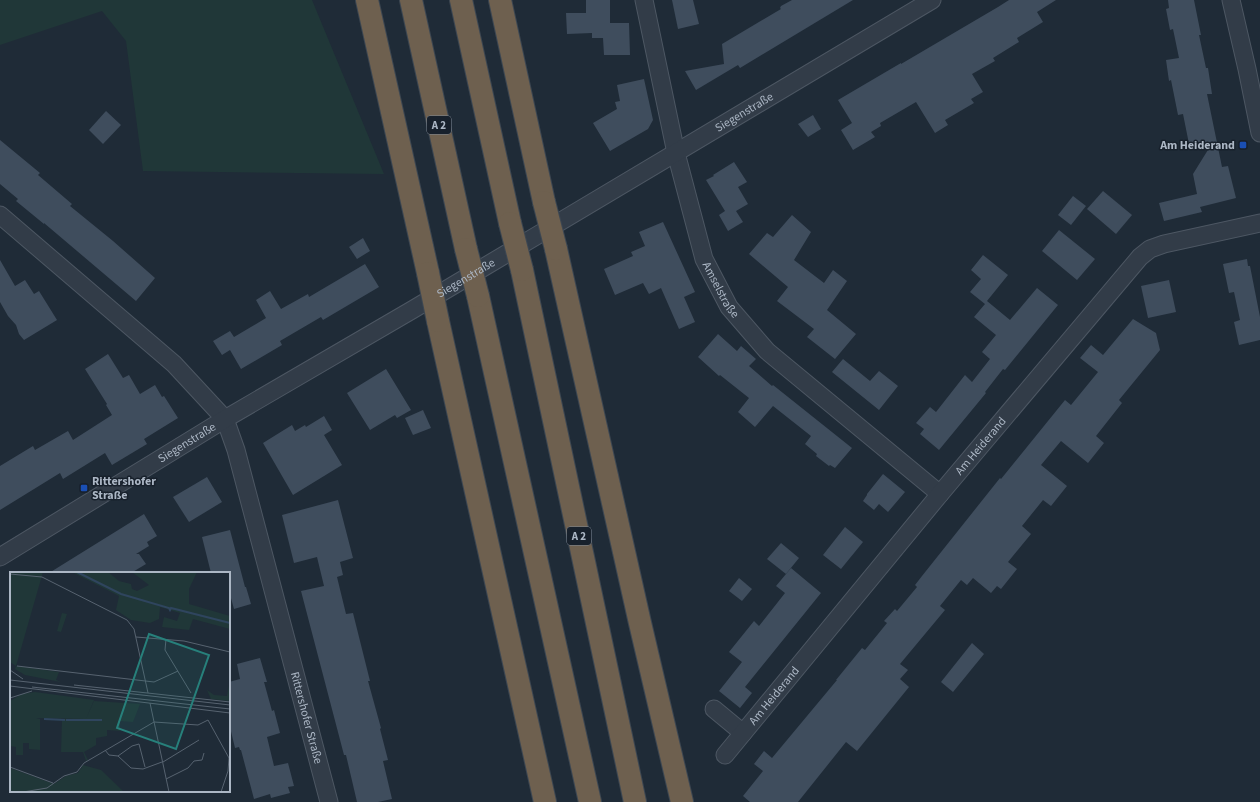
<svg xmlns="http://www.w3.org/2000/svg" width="1260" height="802" font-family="'Source Sans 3',sans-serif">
	<rect width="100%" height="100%" fill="#1f2b37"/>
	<path fill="#203738" d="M 0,0 L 312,0 L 384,174 L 143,171 L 126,41 L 102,11 L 0,45 Z"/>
	<g fill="#3f4d5d">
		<path d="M 586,0 L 610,0 L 610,23 L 629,23 L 630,55 L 604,55 L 603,38 L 592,38 L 592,33 L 567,34 L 566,13 L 586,13 Z"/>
		<path d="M 672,0 L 693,0 L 699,24 L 678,29 Z"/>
		<path d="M 792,0 L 853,0 L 740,68 L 738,65 L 696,90 L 685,71 L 724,64 L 722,44 L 781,9 L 780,8 L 781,6 Z"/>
		<path d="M 1009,0 L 1056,0 L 1037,12 L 1043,22 L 1017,38 L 1019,42 L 993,58 L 995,61 L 972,74 L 983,92 L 971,99 L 974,103 L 945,120 L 948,125 L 935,133 L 916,102 L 880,123 L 881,126 L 871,132 L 875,137 L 853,150 L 841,130 L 852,123 L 838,100 L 901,63 L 901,64 L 998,7 Z"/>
		<path d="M 1168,0 L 1194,0 L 1201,35 L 1199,35 L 1206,68 L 1208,68 L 1212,94 L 1207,94 L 1222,167 L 1228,166 L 1236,198 L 1200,207 L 1202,212 L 1164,221 L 1159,203 L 1197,194 L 1193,174 L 1211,145 L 1190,149 L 1183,114 L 1178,115 L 1171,80 L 1169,81 L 1166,60 L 1179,58 L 1173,29 L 1170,30 L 1166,9 L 1169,8 Z"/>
		<path d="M 644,79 L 653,120 L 648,129 L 610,151 L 593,123 L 617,109 L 615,102 L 620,101 L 617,85 Z"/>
		<path d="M 106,111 L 121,125 L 103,144 L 89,130 Z"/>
		<path d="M 813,115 L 821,129 L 808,137 L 798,124 Z"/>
		<path d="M 0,140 L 40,173 L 38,175 L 72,204 L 70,206 L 113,241 L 155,278 L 136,301 L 44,223 L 44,224 L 16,201 L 18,199 L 0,184 Z"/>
		<path d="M 734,162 L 747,182 L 738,187 L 748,204 L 736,211 L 743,222 L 728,231 L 719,215 L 725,211 L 706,180 L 714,176 L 713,175 Z"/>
		<path d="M 1103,191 L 1132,215 L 1116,234 L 1087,209 Z"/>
		<path d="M 1073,196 L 1086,206 L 1071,225 L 1058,215 Z"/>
		<path d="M 792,215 L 811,232 L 794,260 L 824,283 L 833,270 L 847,281 L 827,310 L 856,334 L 835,359 L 807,337 L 814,329 L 777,301 L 788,287 L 749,254 L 767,233 L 773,237 Z"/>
		<path d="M 663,222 L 695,292 L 684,297 L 695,322 L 679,329 L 661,288 L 649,294 L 643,283 L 615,295 L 604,269 L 633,256 L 631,252 L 645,246 L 639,232 Z"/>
		<path d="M 1059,230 L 1095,259 L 1077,280 L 1042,251 Z"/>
		<path d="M 363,238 L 370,251 L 357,259 L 349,247 Z"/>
		<path d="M 983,255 L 1008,275 L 987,301 L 1010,320 L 1037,288 L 1058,305 L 1005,370 L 1003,369 L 985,392 L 986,393 L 939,450 L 920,434 L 924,429 L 916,423 L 930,407 L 936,412 L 965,375 L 972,382 L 990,359 L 982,352 L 996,335 L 974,317 L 985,304 L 970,292 L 981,279 L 971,270 Z"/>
		<path d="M 1247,259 L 1248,266 L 1250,266 L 1260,317 L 1260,340 L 1239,345 L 1234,322 L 1240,320 L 1234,292 L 1229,293 L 1223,264 Z"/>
		<path d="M 0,260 L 15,286 L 25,280 L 34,294 L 39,291 L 57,320 L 24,340 L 19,334 L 16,325 L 8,316 L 0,302 Z"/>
		<path d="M 365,264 L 379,287 L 323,320 L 321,317 L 280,341 L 282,345 L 241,369 L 230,350 L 222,355 L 213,341 L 230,331 L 234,337 L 266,318 L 256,300 L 270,291 L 281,309 L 308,294 L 309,297 Z"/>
		<path d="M 1169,280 L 1176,312 L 1148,318 L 1141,286 Z"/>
		<path d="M 1133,319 L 1156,333 L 1160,350 L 1119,400 L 1122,403 L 1096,436 L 1104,443 L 1088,463 L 1061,441 L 1041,465 L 1067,486 L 1051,506 L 1043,500 L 1022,526 L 1031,534 L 1008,562 L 1017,569 L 1001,589 L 997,586 L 991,593 L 973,578 L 967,585 L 961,580 L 940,606 L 945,610 L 900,664 L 908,670 L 900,679 L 909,687 L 857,751 L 846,742 L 798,802 L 750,802 L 743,796 L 763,771 L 754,764 L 764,751 L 772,758 L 837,680 L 836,680 L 862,648 L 865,650 L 887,623 L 884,621 L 895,609 L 897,611 L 917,587 L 915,585 L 922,576 L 1000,478 L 1001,479 L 1065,400 L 1071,405 L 1098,372 L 1080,358 L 1091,345 L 1103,355 Z"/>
		<path d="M 718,334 L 737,351 L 741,346 L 756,359 L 749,366 L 772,386 L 773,385 L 852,448 L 835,468 L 830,465 L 829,466 L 816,456 L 817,454 L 805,444 L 811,436 L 773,406 L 755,427 L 738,412 L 749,398 L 720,375 L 719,376 L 698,357 Z"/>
		<path d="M 108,354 L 123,378 L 129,375 L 140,394 L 155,385 L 162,397 L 164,396 L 178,418 L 144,439 L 147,444 L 112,465 L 105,453 L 63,479 L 60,473 L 0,510 L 0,466 L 33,446 L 35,450 L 68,431 L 73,440 L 112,415 L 106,405 L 107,404 L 85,369 Z"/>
		<path d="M 843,359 L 870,381 L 879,371 L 898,386 L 879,410 L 832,372 Z"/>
		<path d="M 386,369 L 411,410 L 397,418 L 395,415 L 370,430 L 347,393 Z"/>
		<path d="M 423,410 L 431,428 L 413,435 L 405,418 Z"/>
		<path d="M 324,416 L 332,430 L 324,435 L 342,465 L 293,495 L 263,443 L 292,425 L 295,431 L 305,425 L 306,427 Z"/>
		<path d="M 883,474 L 905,492 L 888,512 L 879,504 L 874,510 L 863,501 L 867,495 L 867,494 Z"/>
		<path d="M 207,477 L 222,502 L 189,522 L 173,497 Z"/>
		<path d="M 338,500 L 353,558 L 340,562 L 343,575 L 337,577 L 346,614 L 353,613 L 370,681 L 368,681 L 381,728 L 380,729 L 388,760 L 383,761 L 392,799 L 378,802 L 357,802 L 346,755 L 344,755 L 301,591 L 324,586 L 317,557 L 294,563 L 282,515 Z"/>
		<path d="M 144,514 L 157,536 L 147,542 L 149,546 L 136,554 L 139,554 L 146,564 L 131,573 L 49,573 Z"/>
		<path d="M 845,527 L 863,542 L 841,569 L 823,555 Z"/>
		<path d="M 230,530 L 245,587 L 246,587 L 251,604 L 234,609 L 229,591 L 229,573 L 211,573 L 202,537 Z"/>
		<path d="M 781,543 L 799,558 L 786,574 L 767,559 Z"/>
		<path d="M 791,568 L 821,593 L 745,687 L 752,693 L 740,708 L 719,691 L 742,662 L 729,652 L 754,621 L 759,626 L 785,593 L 776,586 Z"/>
		<path d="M 739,578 L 752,589 L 742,601 L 729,591 Z"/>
		<path d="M 972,643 L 984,654 L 953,692 L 941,682 Z"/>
		<path d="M 260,658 L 267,682 L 264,682 L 272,711 L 274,710 L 280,733 L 267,737 L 274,766 L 288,763 L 294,786 L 288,787 L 290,793 L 271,798 L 270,794 L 254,799 L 241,750 L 240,750 L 239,747 L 235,748 L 229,723 L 229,682 L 240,679 L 237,664 Z"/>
	</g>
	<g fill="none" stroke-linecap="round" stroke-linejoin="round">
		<defs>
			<g id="street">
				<path id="s1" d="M 644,0 L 676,153 L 704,259 L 729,307 L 767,351 L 940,494"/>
				<path d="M 1231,0 L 1247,69 L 1260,133"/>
				<path id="s2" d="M 0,215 L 174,364 L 225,419 L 236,450 L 329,802"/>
				<path id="s3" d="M 0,557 L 225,419 L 412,310 L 932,0"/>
				<path d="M 714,709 L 743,733"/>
				<path id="s4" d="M 725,755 L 940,494 L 1140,257 L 1150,249 L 1164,244 L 1260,223"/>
			</g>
			<g id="highway">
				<path d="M 367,0 L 428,273"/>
				<path d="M 411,0 L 466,249"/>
				<path d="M 461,0 L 510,223"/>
				<path d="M 500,0 L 544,202"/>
				<path d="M 556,249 L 640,623 L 682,802"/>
				<path d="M 522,270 L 635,802"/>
				<path d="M 478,296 L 590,802"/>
				<path d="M 438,321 L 545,802"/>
			</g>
		</defs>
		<use href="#street" stroke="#4d5763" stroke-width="19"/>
		<use href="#highway" stroke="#3d4752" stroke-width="24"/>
		<use href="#street" stroke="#323c48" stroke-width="17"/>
		<use href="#highway" stroke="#6e604f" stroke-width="22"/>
		<defs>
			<g id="highway-bridge">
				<path d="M 544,202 L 556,249"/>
				<path d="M 510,223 L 522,270"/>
				<path d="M 466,249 L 478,296"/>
				<path d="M 428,273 L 438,321"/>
			</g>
		</defs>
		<use href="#highway-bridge" stroke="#3d4752" stroke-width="24" stroke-linecap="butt"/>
		<use href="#highway-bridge" stroke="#6e604f" stroke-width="22"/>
	</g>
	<g fill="#1a4fb4" stroke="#18212c" stroke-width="1.5">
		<rect x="1239" y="141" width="8" height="8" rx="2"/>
		<rect x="80" y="484" width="8" height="8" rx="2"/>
	</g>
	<g text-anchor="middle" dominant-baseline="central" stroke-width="3" stroke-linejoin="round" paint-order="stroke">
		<g fill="#18212c" stroke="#808a97" stroke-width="1">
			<rect x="427" y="116" width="24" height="18" rx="3"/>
			<rect x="567" y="527" width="24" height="18" rx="3"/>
		</g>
		<g font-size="11" font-weight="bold" fill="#acb7c5">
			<text x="439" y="125">A 2</text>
			<text x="579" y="536">A 2</text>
		</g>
		<g font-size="12" fill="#acb7c5" stroke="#18212c">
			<text stroke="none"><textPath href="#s3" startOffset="867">Siegenstraße</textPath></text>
			<text stroke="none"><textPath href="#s3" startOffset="543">Siegenstraße</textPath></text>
			<text stroke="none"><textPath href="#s1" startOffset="301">Amselstraße</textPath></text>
			<text stroke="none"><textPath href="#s3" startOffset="219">Siegenstraße</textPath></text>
			<text stroke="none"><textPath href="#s4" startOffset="401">Am Heiderand</textPath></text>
			<text stroke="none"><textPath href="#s4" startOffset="77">Am Heiderand</textPath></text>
			<text stroke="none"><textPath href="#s2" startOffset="614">Rittershofer Straße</textPath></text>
		</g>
		<g font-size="12" font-weight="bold" fill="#acb7c5" stroke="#18212c" text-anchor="end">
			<text x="1235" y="145">Am Heiderand</text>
			<text x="92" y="481" text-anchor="start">Rittershofer<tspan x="92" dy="14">Straße</tspan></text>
		</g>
	</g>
	<g transform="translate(10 572)">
		<rect width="220" height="220" fill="#1f2b37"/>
		<path d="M 0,0 L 33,0 L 6,94 L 0,90 ZM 62,0 L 98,0 L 109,9 L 121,12 L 122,17 L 127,19 L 139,13 L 122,0 L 187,0 L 179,17 L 179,32 L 220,44 L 220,57 L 183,47 L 179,58 L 152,55 L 154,45 L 167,49 L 170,41 L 150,35 L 149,47 L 140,51 L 121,48 L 106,38 L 109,24 ZM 52,41 L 57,42 L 51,60 L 47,59 ZM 6,94 L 49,100 L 46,108 L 51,110 L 15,103 L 5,97 ZM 220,108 L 220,129 L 201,127 L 197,118 L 204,123 L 217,124 ZM 25,120 L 84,128 L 76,147 L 84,129 L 130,132 L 123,150 L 110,149 L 110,159 L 97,158 L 97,164 L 86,166 L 86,173 L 74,180 L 78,188 L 76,189 L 73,180 L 51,180 L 52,147 L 75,147 L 26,146 L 30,147 L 30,178 L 19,177 L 19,171 L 13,171 L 13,183 L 6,183 L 6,175 L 0,174 L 0,129 L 12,122 ZM 73,193 L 91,198 L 114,220 L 0,220 L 0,196 L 44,212 L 56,204 L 68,201 Z" fill="#203738"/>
		<path fill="none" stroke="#2f455e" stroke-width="2" d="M 67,0 L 111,22 L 159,36 L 160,38 L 161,36 L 220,51M 34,147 L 55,148M 56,148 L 92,148"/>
		<path fill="none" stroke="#576370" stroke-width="1" d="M 0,2 L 32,5 L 117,48 L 124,57 L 138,121M 126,65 L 174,69 L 220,80M 156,67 L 155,78 L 181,121M 7,94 L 144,110 L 168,99M 0,98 L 13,107M 0,108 L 220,133M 64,113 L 220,130M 0,114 L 220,141M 22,115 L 220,137M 0,126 L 22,119M 140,131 L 159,220M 95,178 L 99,183 L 108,184 L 121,196 L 133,197 L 152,190M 108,184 L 122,174 L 129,172 L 135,195M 153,190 L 189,168M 0,195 L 43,211M 156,207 L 178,196 L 184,189 L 192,188 L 194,181M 13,220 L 37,216 L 54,204 L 67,200 L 74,191 L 144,150 L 188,153 L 198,148 L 219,186 L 218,199 L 211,220"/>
		<path fill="#27807b" fill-opacity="0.15" stroke="#27807b" stroke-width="2" d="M 139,62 L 199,83 L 166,177 L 107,156 Z"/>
		<rect width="220" height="220" fill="none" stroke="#acb7c5" stroke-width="2"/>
	</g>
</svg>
